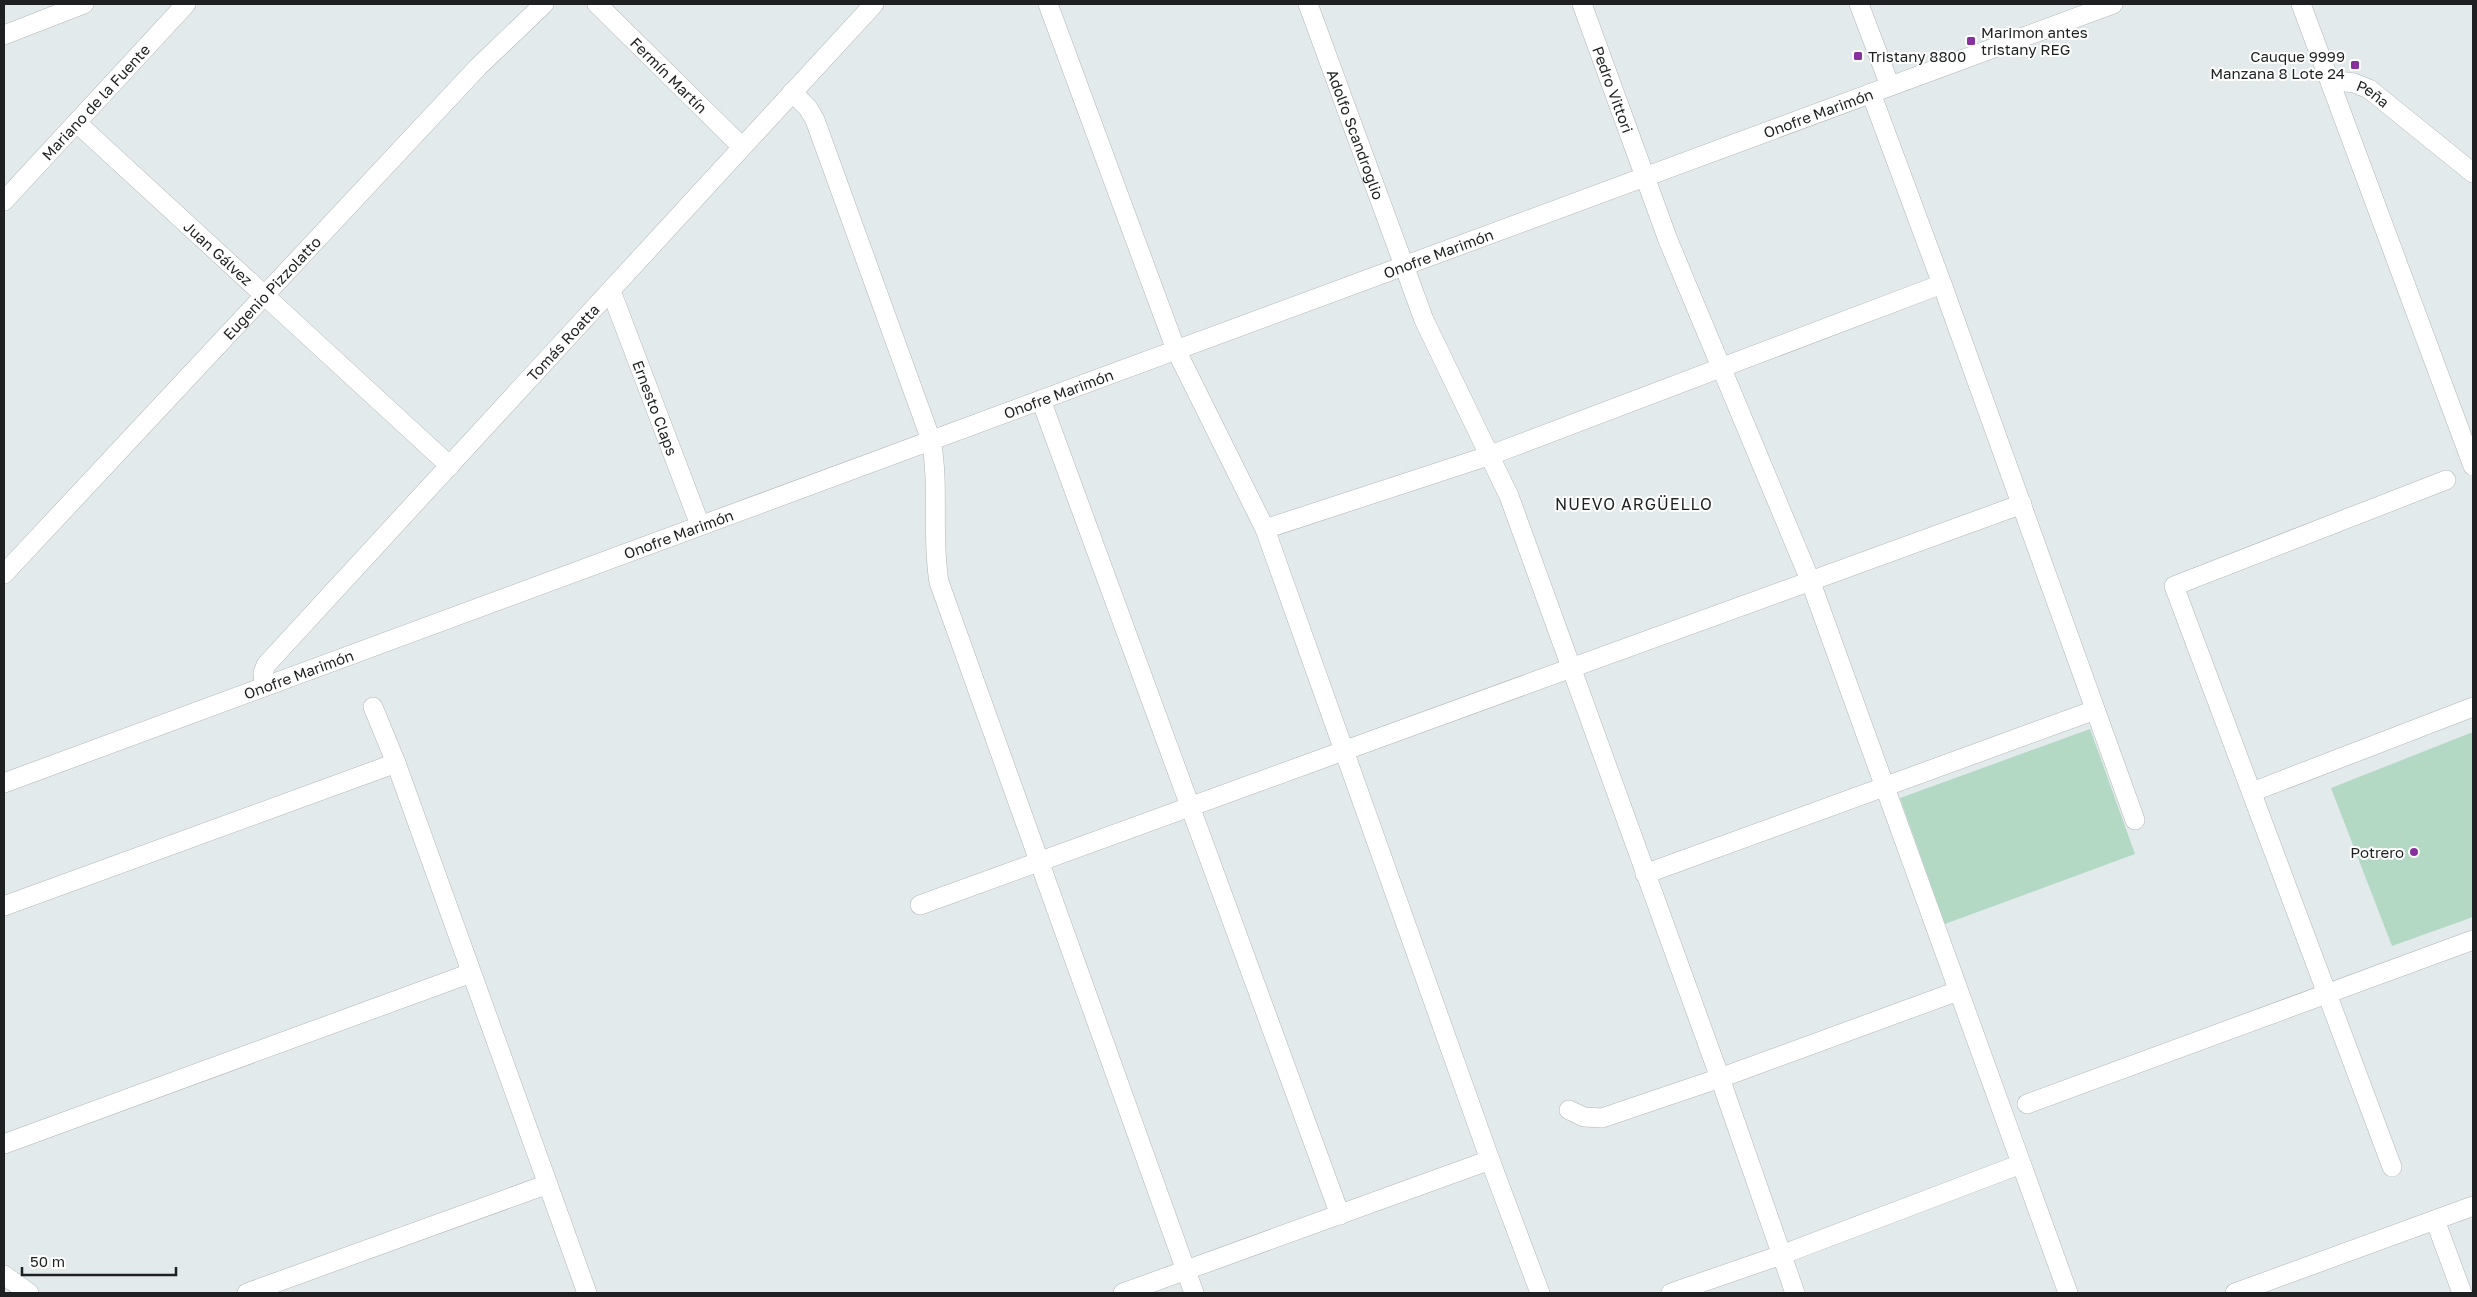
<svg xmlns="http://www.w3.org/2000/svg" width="2477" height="1297" font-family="'Golos Text',sans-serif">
	<rect width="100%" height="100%" fill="#e3eaeb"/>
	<g fill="#b3d9c4">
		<path d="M 2090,729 L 2135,854 L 1945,924 L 1900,798 Z"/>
		<path d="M 2473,732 L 2473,917 L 2392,946 L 2331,788 Z"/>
	</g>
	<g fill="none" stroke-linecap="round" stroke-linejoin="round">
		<defs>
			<g id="minor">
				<path id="s1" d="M 597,4 L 742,147"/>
				<path d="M 1048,4 L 1176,350 L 1265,529 L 1490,1160 L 1540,1293"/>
				<path id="s2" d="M 1308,4 L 1424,320 L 1509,496 L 1720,1078 L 1795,1293"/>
				<path id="s3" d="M 1582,4 L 1668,240 L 1810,580 L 2068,1293"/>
				<path d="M 1859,4 L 1890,86"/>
				<path d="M 2301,4 L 2473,466"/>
				<path d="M 4,35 L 84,4"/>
				<path id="s4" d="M 2330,80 L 2354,83 L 2369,89 L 2473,173"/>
				<path d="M 792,92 L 808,108 L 815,120 L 931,440 C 940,487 931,535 939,582 L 1194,1293"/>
				<path d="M 1871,93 L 1942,284 L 2135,820"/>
				<path id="s5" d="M 77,123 L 450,466"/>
				<path id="s6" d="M 4,201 L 186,4"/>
				<path id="s7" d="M 611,291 L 700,525"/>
				<path d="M 1041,400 L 1340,1215"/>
				<path d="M 1265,529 L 1491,455 L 1942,284"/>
				<path id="s8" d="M 4,574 L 478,67 L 544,4"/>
				<path id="s9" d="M 264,686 L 263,673 L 266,665 L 874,4"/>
				<path d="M 373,707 L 396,763 L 587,1293"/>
				<path id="s10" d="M 4,783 L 2113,4"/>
				<path d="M 2252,792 L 2473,707"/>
				<path d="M 1645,874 L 2095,710"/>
				<path d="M 920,905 L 2022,504"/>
				<path d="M 4,906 L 396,763"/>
				<path d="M 2027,1104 L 2473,940"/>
				<path d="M 1569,1110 L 1584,1117 L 1602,1118 L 1720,1078 L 1958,991"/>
				<path d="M 4,1144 L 471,973"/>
				<path d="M 2392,1167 L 2174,586 L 2446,480"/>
				<path d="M 2435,1220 L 2462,1293"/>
				<path d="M 4,1275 L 29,1293"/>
				<path d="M 247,1293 L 548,1184"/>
				<path d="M 1123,1293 L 1490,1160"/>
				<path d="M 1671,1293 L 1781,1255 L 2021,1164"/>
				<path d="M 2235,1293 L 2473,1206"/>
			</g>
		</defs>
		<use href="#minor" stroke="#b1b7b8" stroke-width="20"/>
		<use href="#minor" stroke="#fff" stroke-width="19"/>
	</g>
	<g fill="#88319e" stroke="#fff" stroke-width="2">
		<rect x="1966" y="36" width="10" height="10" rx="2.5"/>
		<rect x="1853" y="51" width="10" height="10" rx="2.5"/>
		<rect x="2350" y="60" width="10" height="10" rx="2.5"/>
		<circle cx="2414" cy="852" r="5"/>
	</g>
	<g text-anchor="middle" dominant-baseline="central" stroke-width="4" stroke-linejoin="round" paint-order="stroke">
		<g font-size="15" fill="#1e2021" stroke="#fff" text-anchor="start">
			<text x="1981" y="32">Marimon antes<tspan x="1981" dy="17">tristany REG</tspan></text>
			<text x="1868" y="56">Tristany 8800</text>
			<text x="2345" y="56" text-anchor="end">Cauque 9999<tspan x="2345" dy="17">Manzana 8 Lote 24</tspan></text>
			<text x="2404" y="852" text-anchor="end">Potrero</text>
		</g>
		<g font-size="15" fill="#1e2021" stroke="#fff">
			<text stroke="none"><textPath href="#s1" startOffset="101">Fermín Martín</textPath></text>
			<text stroke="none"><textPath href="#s3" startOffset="91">Pedro Vittori</textPath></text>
			<text stroke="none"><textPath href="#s4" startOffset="46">Peña</textPath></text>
			<text stroke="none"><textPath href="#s6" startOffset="135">Mariano de la Fuente</textPath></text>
			<text stroke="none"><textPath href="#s10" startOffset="1934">Onofre Marimón</textPath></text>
			<text stroke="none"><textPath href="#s2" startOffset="139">Adolfo Scandroglio</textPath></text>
			<text stroke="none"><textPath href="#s5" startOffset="192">Juan Gálvez</textPath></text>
			<text stroke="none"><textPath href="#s10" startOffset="1529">Onofre Marimón</textPath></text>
			<text stroke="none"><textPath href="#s8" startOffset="392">Eugenio Pizzolatto</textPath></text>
			<text stroke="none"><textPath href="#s9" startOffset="460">Tomás Roatta</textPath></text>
			<text stroke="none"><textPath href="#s10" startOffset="1124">Onofre Marimón</textPath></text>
			<text stroke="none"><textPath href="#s7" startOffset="125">Ernesto Claps</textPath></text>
			<text stroke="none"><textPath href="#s10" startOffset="719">Onofre Marimón</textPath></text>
			<text stroke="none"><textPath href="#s10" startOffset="314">Onofre Marimón</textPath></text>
		</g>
		<g font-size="16" letter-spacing="1" fill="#1e2021" stroke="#fff">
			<text x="1634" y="504">NUEVO ARGÜELLO</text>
		</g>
	</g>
	<rect width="2477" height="1297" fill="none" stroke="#1e2021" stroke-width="10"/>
	<path d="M22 1267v8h154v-8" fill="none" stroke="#1e2021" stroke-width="2.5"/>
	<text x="30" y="1267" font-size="15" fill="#1e2021" stroke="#ffffff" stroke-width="4" paint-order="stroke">50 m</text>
</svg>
